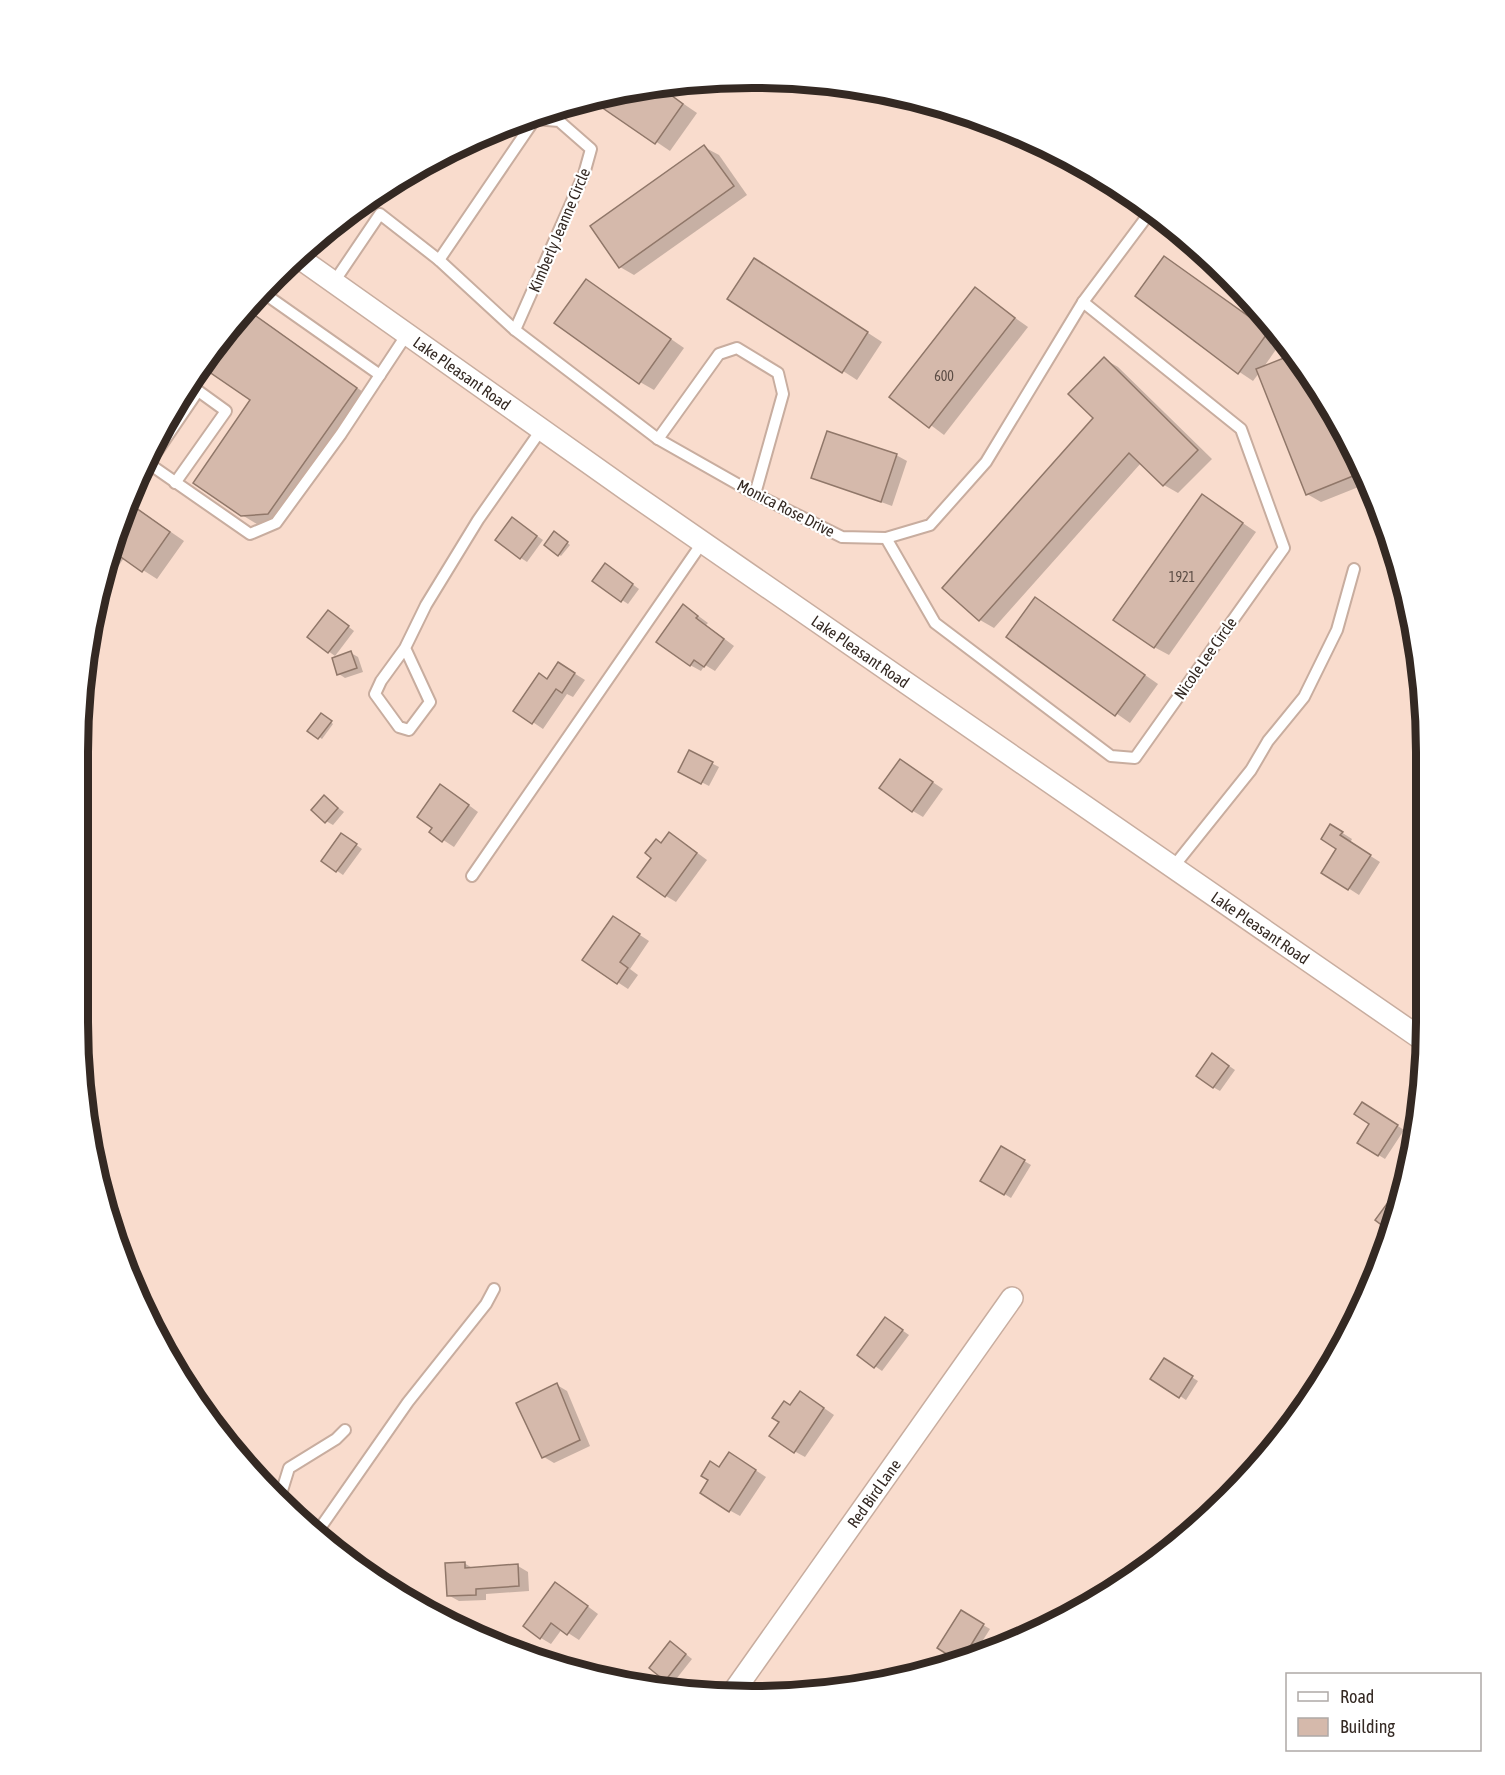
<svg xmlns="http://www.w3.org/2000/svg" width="1505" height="1775" font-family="'Asap Condensed',sans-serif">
	<rect width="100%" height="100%" fill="#f9dccd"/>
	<g fill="#0003">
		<path d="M 659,87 L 697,113 L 670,151 L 593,99 L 621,91 Z"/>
		<path d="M 704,147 L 719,155 L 747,195 L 634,275 L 620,267 Z"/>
		<path d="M 1164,258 L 1282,341 L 1263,368 L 1295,355 L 1314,378 L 1356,458 L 1366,484 L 1321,502 L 1307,494 L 1259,373 L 1253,381 L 1193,341 L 1196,338 Z"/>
		<path d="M 768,268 L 882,342 L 857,380 L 730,298 Z"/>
		<path d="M 587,281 L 684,348 L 654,390 L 640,382 Z"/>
		<path d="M 975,289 L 1028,327 L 944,435 L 892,396 Z"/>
		<path d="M 247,309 L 370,397 L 282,521 L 257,524 L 242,515 L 252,400 L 203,366 L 217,342 Z"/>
		<path d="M 1104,359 L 1118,367 L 1212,459 L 1178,493 L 1164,485 L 1141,463 L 994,628 L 980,620 L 944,588 L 1095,418 Z"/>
		<path d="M 896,455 L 907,461 L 892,506 L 813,477 Z"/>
		<path d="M 1203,496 L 1256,532 L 1169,655 L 1154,647 Z"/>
		<path d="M 129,503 L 184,541 L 157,579 L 124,558 L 98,595 L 101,578 Z"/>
		<path d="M 519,523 L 543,540 L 527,562 L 521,558 Z"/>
		<path d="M 557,535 L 570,545 L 561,556 L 546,545 Z"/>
		<path d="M 612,569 L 639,589 L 628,604 L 622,600 Z"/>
		<path d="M 1036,599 L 1158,684 L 1130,723 L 1008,637 Z"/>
		<path d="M 693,612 L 708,623 L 706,625 L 734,646 L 715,671 L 705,665 L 701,671 L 690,665 Z"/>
		<path d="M 335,616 L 354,631 L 335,656 L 309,637 Z"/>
		<path d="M 351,653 L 358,657 L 363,672 L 345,678 L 339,674 Z"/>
		<path d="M 569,670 L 585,680 L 573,697 L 567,694 L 543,729 L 515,710 L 548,680 Z"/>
		<path d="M 324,716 L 333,724 L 322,739 L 309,730 Z"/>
		<path d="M 690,752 L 719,767 L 709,786 L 680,771 Z"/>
		<path d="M 901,761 L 943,789 L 923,817 L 913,811 Z"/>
		<path d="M 451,792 L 478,812 L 454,847 L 431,832 Z"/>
		<path d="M 324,797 L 344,812 L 333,825 L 326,821 Z"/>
		<path d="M 1341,832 L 1352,839 L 1350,843 L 1380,862 L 1359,895 L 1323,872 L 1338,849 L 1323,839 Z"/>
		<path d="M 348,839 L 362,849 L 343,875 L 323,861 Z"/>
		<path d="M 680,840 L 707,860 L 676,902 L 666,896 L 662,845 Z"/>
		<path d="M 1426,904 L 1426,927 L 1415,919 Z"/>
		<path d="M 623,924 L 649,941 L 630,969 L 638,975 L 628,989 L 584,960 Z"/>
		<path d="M 1219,1059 L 1235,1070 L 1220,1091 L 1213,1087 Z"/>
		<path d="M 1369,1107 L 1404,1130 L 1385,1159 L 1359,1143 L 1371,1123 Z"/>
		<path d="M 1002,1148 L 1031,1165 L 1011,1198 L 982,1180 Z"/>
		<path d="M 892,1323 L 909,1335 L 882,1371 L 859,1355 Z"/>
		<path d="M 1164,1360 L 1198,1381 L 1186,1400 L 1180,1396 Z"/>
		<path d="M 557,1385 L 567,1391 L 590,1446 L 554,1463 L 544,1457 Z"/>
		<path d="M 811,1399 L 834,1415 L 805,1457 L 794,1451 L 791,1407 Z"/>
		<path d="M 740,1460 L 766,1477 L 740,1516 L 729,1510 L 720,1469 Z"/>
		<path d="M 464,1563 L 474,1569 L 518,1566 L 528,1572 L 529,1591 L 486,1594 L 486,1600 L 459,1601 L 448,1595 Z"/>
		<path d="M 566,1590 L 598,1614 L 579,1640 L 562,1629 L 551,1644 L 541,1638 Z"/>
		<path d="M 961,1612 L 990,1629 L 973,1656 L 958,1660 L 939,1647 Z"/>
		<path d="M 677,1647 L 692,1659 L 673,1683 L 651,1668 Z"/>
	</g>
	<g fill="#d5b9ab" stroke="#907769" stroke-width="1.5">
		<path d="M 660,87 L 683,104 L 655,144 L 591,100 L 621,91 Z"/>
		<path d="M 704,145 L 734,186 L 619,268 L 590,226 Z"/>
		<path d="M 1164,256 L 1269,331 L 1238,374 L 1135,296 Z"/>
		<path d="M 754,258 L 868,332 L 842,373 L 727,299 Z"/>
		<path d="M 586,279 L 671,339 L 639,384 L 554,323 Z"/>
		<path d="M 975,287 L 1015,318 L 929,428 L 889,397 Z"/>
		<path d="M 246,309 L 357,388 L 268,514 L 241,516 L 193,483 L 250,400 L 202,367 L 217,342 Z"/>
		<path d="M 1294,354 L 1317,385 L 1353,476 L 1306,495 L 1256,369 Z"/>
		<path d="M 1104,357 L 1198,450 L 1163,486 L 1129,453 L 979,621 L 942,588 L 1093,418 L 1068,394 Z"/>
		<path d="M 827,431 L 897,454 L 881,502 L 811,478 Z"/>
		<path d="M 1202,494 L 1243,523 L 1154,648 L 1113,620 Z"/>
		<path d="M 129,503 L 170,532 L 142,572 L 111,550 Z"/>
		<path d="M 512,517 L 537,536 L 520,559 L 495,540 Z"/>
		<path d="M 554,531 L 568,542 L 558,556 L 544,545 Z"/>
		<path d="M 605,563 L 633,584 L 621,602 L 592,581 Z"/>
		<path d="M 1035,597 L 1145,675 L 1115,716 L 1006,637 Z"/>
		<path d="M 683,604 L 698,616 L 696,618 L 724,639 L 704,667 L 694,660 L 690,666 L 656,642 Z"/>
		<path d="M 328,610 L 349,626 L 328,653 L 307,637 Z"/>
		<path d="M 351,651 L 357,668 L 337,675 L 332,658 Z"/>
		<path d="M 558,662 L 575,673 L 562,693 L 556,689 L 532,724 L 513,711 L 539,673 L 547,679 Z"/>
		<path d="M 321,713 L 332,721 L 318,739 L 307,731 Z"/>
		<path d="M 689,750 L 713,762 L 701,784 L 678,772 Z"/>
		<path d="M 900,759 L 933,782 L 912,812 L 879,788 Z"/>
		<path d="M 440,784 L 469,805 L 442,842 L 429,832 L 432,828 L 417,817 Z"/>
		<path d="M 324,795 L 338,808 L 325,823 L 311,810 Z"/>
		<path d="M 1330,824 L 1343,832 L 1340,835 L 1371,855 L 1348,890 L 1321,873 L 1336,849 L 1321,839 Z"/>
		<path d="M 669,832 L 697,853 L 665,897 L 637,877 L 651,858 L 645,853 L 656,839 L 661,843 Z"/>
		<path d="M 341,833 L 357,844 L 336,872 L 321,861 Z"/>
		<path d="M 613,916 L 640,934 L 620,962 L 628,968 L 617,984 L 582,960 Z"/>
		<path d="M 1212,1053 L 1229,1066 L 1213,1088 L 1196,1076 Z"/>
		<path d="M 1362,1102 L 1398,1125 L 1378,1156 L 1357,1143 L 1369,1124 L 1354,1114 Z"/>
		<path d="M 1001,1146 L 1025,1160 L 1004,1195 L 980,1181 Z"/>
		<path d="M 1403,1182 L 1392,1233 L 1375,1220 Z"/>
		<path d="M 885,1317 L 903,1330 L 874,1368 L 857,1355 Z"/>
		<path d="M 1164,1358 L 1193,1376 L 1179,1398 L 1150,1379 Z"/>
		<path d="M 557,1383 L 580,1440 L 542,1458 L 516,1403 Z"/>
		<path d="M 800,1391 L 824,1408 L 794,1453 L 769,1436 L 779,1422 L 772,1418 L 784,1401 L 790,1405 Z"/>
		<path d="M 729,1452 L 756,1470 L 729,1512 L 700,1493 L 708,1480 L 701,1476 L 710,1461 L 719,1467 Z"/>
		<path d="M 465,1562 L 465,1568 L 518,1564 L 519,1586 L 476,1589 L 476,1595 L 447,1596 L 445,1563 Z"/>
		<path d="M 555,1582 L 588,1606 L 567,1635 L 551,1623 L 540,1639 L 523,1626 Z"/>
		<path d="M 961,1610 L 984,1624 L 963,1658 L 956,1660 L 937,1648 Z"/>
		<path d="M 670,1641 L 686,1654 L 665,1681 L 649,1668 Z"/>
	</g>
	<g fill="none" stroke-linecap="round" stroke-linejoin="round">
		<defs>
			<g id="service">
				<path d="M 439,260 L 535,119 L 559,121 L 591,149 L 584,174 L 515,330"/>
				<path d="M 334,282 L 380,214 L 439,260 L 515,330 L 658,439 L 755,494 L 842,537 L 886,538 L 930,525 L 986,462 L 1083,302 L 1151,211"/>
				<path d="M 262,292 L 380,375"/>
				<path d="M 658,439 L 719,354 L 737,348 L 778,373 L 783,394 L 755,494"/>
				<path d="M 145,461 L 250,534 L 276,523 L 341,434 L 407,334"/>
				<path d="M 149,463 L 198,391"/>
				<path d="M 175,483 L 226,411 L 190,385"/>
				<path d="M 886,538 L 935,623 L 1111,756 L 1135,758 L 1284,548 L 1241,429 L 1083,302"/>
				<path d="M 405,648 L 430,702 L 409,730 L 399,727 L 375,694 L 381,681 L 405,648 L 426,605 L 478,520 L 541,430"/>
				<path d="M 1174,866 L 1251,770 L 1268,741 L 1304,697 L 1337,630 L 1354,569"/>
				<path d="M 472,876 L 702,543"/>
				<path d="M 280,1497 L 289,1468 L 336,1439 L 345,1430"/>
				<path d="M 318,1531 L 408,1402 L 486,1304 L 494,1289"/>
			</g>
			<g id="minor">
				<path id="s1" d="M 298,257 L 627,490 L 1426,1042"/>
				<path id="s2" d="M 734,1691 L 1012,1298"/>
			</g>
		</defs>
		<use href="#service" stroke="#c8ad9f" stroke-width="14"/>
		<use href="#minor" stroke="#c8ad9f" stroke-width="24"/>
		<use href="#service" stroke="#fff" stroke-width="10"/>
		<use href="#minor" stroke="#fff" stroke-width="21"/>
	</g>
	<g text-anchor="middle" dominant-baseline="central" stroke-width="4.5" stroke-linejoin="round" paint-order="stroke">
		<g font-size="14" fill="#5c4d45">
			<text x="944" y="376">600</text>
			<text x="1182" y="577">1921</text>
		</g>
		<g font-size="16" fill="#342923" stroke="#fff">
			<text transform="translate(559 230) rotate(-67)">Kimberly Jeanne Circle</text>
			<text stroke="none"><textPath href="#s1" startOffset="201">Lake Pleasant Road</textPath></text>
			<text transform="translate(786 508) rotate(27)">Monica Rose Drive</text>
			<text stroke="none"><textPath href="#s1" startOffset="687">Lake Pleasant Road</textPath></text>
			<text transform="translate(1205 658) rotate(-55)">Nicole Lee Circle</text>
			<text stroke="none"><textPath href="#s1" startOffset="1173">Lake Pleasant Road</textPath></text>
			<text stroke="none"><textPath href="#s2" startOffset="242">Red Bird Lane</textPath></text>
		</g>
	</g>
	<path d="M0 0H1505V1775H0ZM752 88H752A664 664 0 0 1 1416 752V1022A664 664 0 0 1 752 1686H752A664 664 0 0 1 88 1022V752A664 664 0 0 1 752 88Z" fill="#fff" fill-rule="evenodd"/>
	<path fill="none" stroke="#342923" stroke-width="8" d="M752 88H752A664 664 0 0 1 1416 752V1022A664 664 0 0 1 752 1686H752A664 664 0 0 1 88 1022V752A664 664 0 0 1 752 88Z"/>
	<rect x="1286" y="1673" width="195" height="78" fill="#ffffff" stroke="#aea9a7" stroke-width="1.5"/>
	<rect x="1298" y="1692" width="30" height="9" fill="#ffffff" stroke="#aea9a7" stroke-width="1.5"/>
	<text x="1340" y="1703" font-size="18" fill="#342923">Road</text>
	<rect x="1298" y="1718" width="30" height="18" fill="#d5b9ab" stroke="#aea9a7" stroke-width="1.5"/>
	<text x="1340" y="1733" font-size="18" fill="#342923">Building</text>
</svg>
